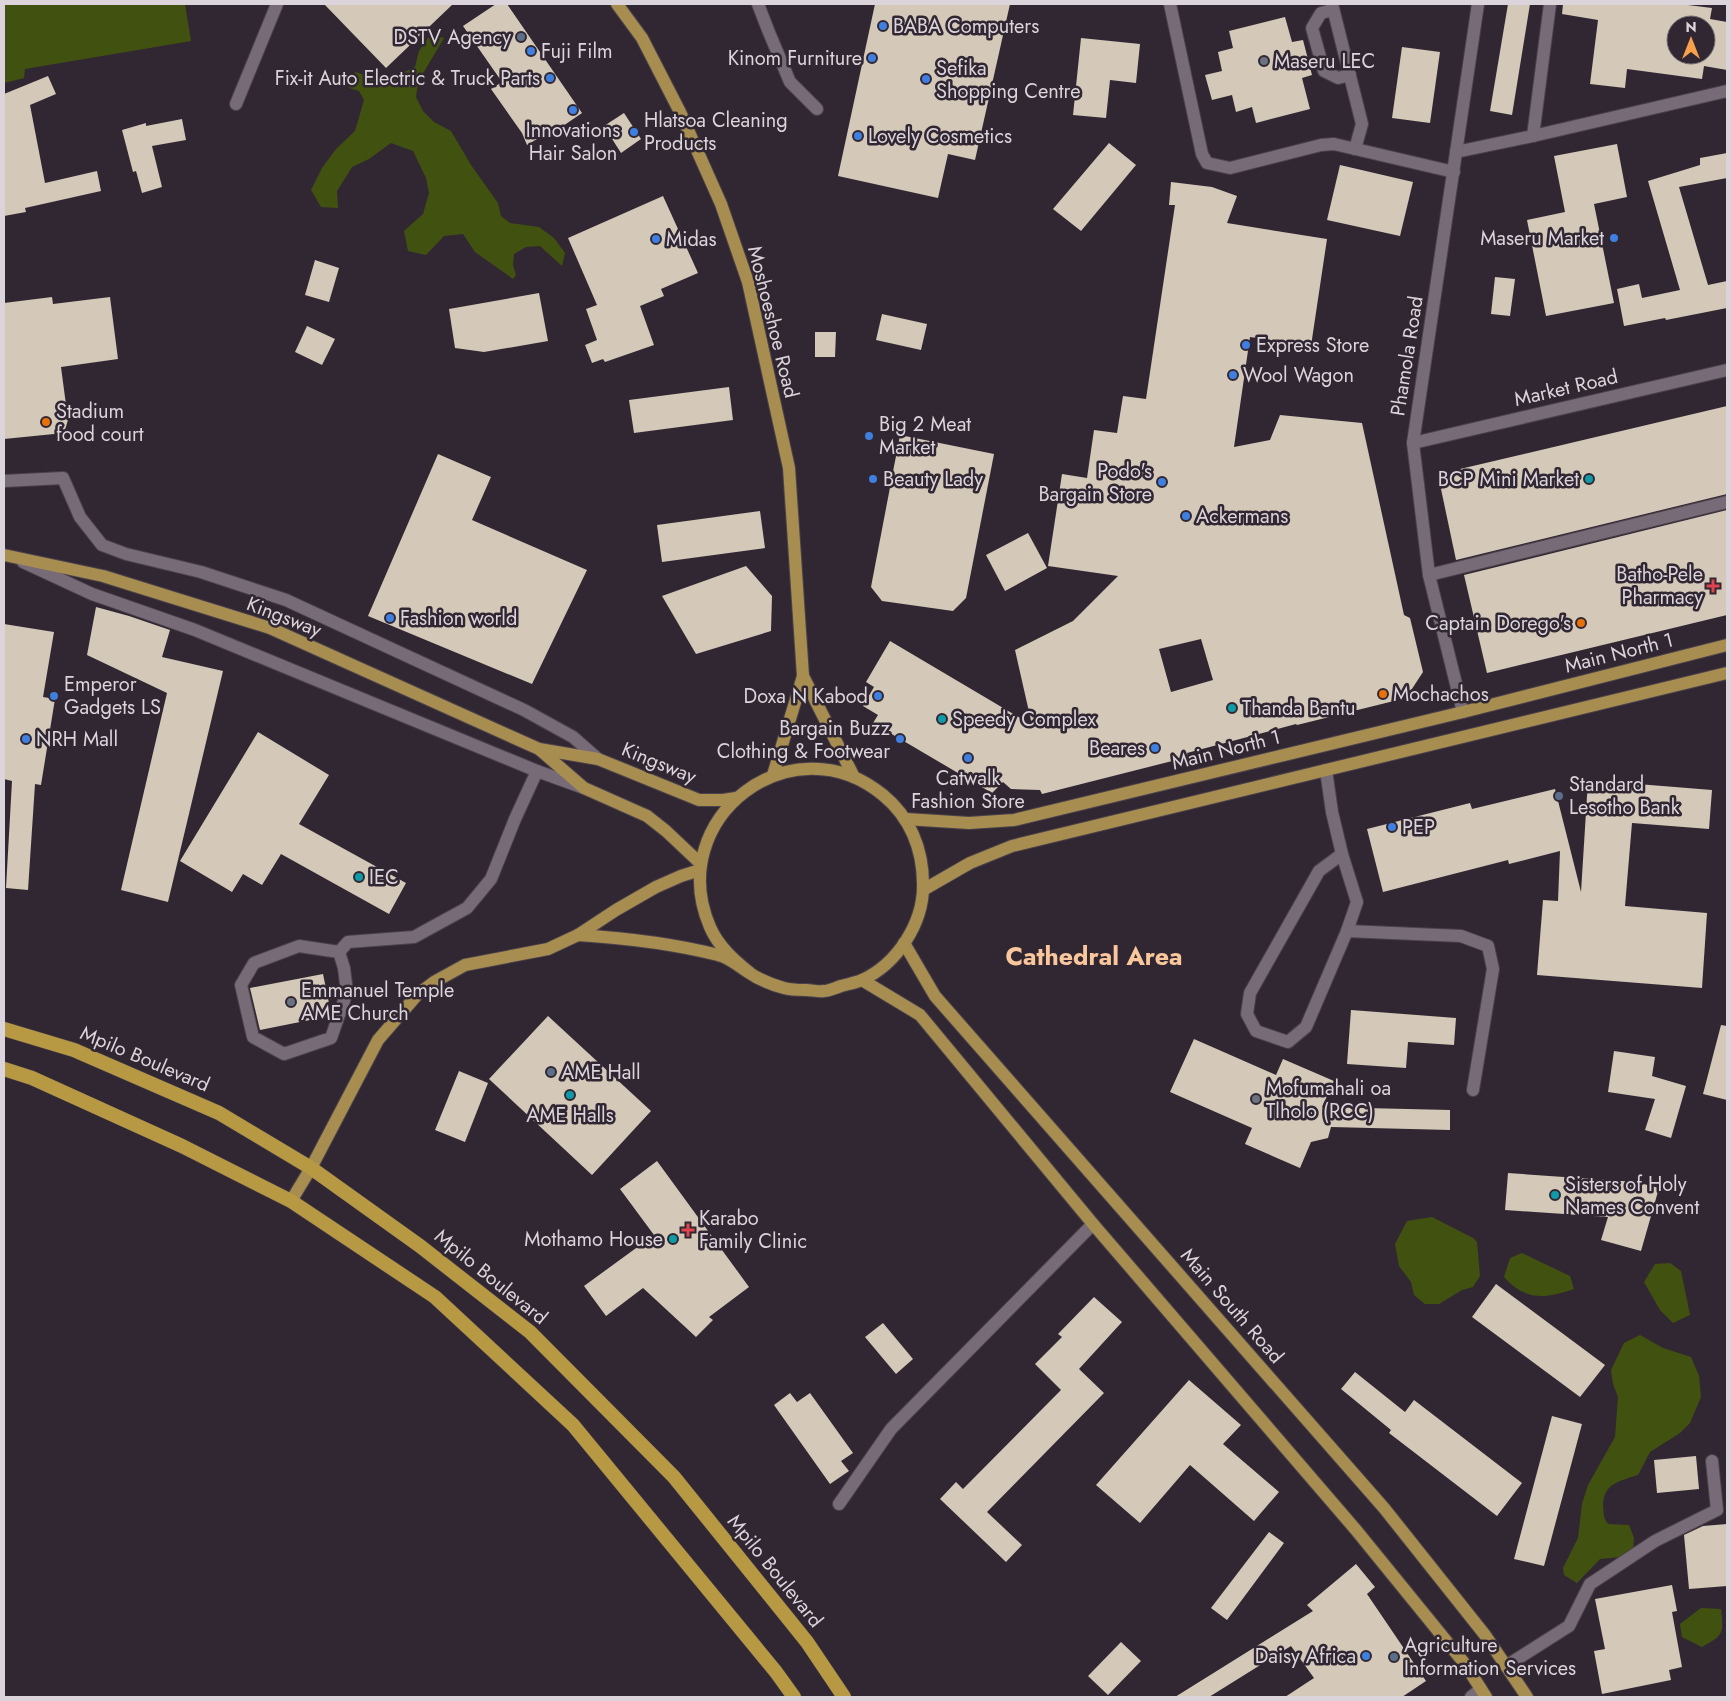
<svg xmlns="http://www.w3.org/2000/svg" width="1731" height="1701" font-family="Jost,sans-serif">
	<rect width="100%" height="100%" fill="#312732"/>
	<g fill="#415210">
		<path d="M 4,4 L 185,4 L 191,41 L 25,69 L 24,78 L 4,83 Z"/>
		<path d="M 430,35 L 444,38 L 418,82 L 416,97 L 423,111 L 434,122 L 451,131 L 471,165 L 498,203 L 501,216 L 510,223 L 539,227 L 554,238 L 565,253 L 562,266 L 540,246 L 526,247 L 514,254 L 513,265 L 516,275 L 513,279 L 475,252 L 463,234 L 444,236 L 426,255 L 408,251 L 404,231 L 423,214 L 429,193 L 426,178 L 413,151 L 391,143 L 369,159 L 352,167 L 337,191 L 338,208 L 321,207 L 311,190 L 322,168 L 336,149 L 355,131 L 364,100 L 359,91 L 349,88 L 355,72 L 378,79 L 398,75 L 415,67 L 419,51 Z"/>
		<path d="M 1432,1217 L 1473,1238 L 1477,1242 L 1480,1276 L 1473,1287 L 1462,1290 L 1439,1304 L 1425,1304 L 1414,1295 L 1411,1282 L 1399,1266 L 1395,1244 L 1407,1221 Z"/>
		<path d="M 1522,1253 L 1570,1276 L 1574,1289 C 1544,1299 1526,1301 1504,1277 L 1510,1258 Z"/>
		<path d="M 1670,1263 L 1681,1271 L 1690,1315 L 1673,1323 L 1660,1310 L 1644,1282 L 1655,1264 Z"/>
		<path d="M 1640,1335 L 1663,1348 L 1691,1357 L 1699,1376 L 1701,1397 L 1690,1423 L 1680,1433 L 1650,1452 L 1638,1475 C 1620,1481 1603,1483 1603,1506 C 1604,1514 1603,1518 1608,1524 L 1629,1525 L 1634,1538 L 1633,1551 L 1621,1557 L 1600,1559 L 1577,1583 L 1564,1575 L 1563,1568 L 1578,1538 L 1582,1504 L 1588,1485 L 1615,1437 L 1618,1397 L 1613,1384 L 1611,1370 L 1624,1343 Z"/>
		<path d="M 1701,1608 L 1721,1609 C 1724,1634 1723,1635 1702,1647 L 1682,1637 L 1680,1624 Z"/>
	</g>
	<g fill="#d4c8b9" fill-rule="evenodd">
		<path d="M 324,4 L 453,4 L 386,68 Z"/>
		<path d="M 496,4 L 507,4 L 582,113 L 544,139 L 542,136 L 527,145 L 522,133 L 491,89 L 502,82 L 463,26 Z"/>
		<path d="M 875,4 L 1010,4 L 975,160 L 948,154 L 938,198 L 838,176 Z"/>
		<path d="M 1508,4 L 1530,4 L 1512,115 L 1490,111 Z"/>
		<path d="M 1563,4 L 1680,4 L 1712,8 L 1710,19 L 1727,22 L 1727,70 L 1704,66 L 1702,79 L 1627,69 L 1625,88 L 1590,84 L 1598,20 L 1562,14 ZM 1676,25 L 1706,25 L 1706,55 L 1676,55 Z"/>
		<path d="M 1285,17 L 1292,42 L 1303,40 L 1312,75 L 1302,78 L 1310,109 L 1256,123 L 1252,107 L 1236,112 L 1232,95 L 1212,100 L 1205,75 L 1222,71 L 1218,52 L 1233,48 L 1229,31 Z"/>
		<path d="M 1081,38 L 1140,44 L 1136,83 L 1110,80 L 1106,118 L 1073,115 Z"/>
		<path d="M 1402,47 L 1440,52 L 1430,123 L 1392,118 Z"/>
		<path d="M 48,76 L 56,94 L 30,105 L 45,183 L 97,171 L 101,191 L 25,208 L 26,212 L 4,216 L 4,94 Z"/>
		<path d="M 624,113 L 641,139 L 621,153 L 604,126 Z"/>
		<path d="M 182,119 L 186,140 L 152,146 L 162,187 L 142,193 L 136,171 L 133,172 L 122,130 L 146,123 L 146,126 Z"/>
		<path d="M 1109,143 L 1136,165 L 1081,231 L 1053,209 Z"/>
		<path d="M 1617,144 L 1627,197 L 1594,204 L 1614,303 L 1546,316 L 1527,220 L 1565,212 L 1554,156 Z"/>
		<path d="M 1727,153 L 1727,178 L 1679,187 L 1708,285 L 1727,281 L 1727,308 L 1666,320 L 1665,318 L 1624,326 L 1617,289 L 1639,284 L 1642,298 L 1680,290 L 1648,181 L 1700,165 L 1700,158 Z"/>
		<path d="M 1340,165 L 1413,182 L 1400,236 L 1327,220 Z"/>
		<path d="M 1171,182 L 1212,187 L 1237,196 L 1227,223 L 1327,239 L 1311,346 L 1250,337 L 1234,447 L 1270,440 L 1280,415 L 1362,423 L 1404,615 L 1410,618 L 1423,672 L 1406,698 L 1297,725 L 1296,724 L 1187,753 L 1188,757 L 1042,794 L 1040,790 L 1011,789 L 1003,782 L 992,793 L 873,723 L 878,715 L 863,706 L 874,687 L 866,682 L 890,641 L 1032,725 L 1015,650 L 1073,621 L 1118,576 L 1048,566 L 1062,474 L 1087,478 L 1094,430 L 1117,433 L 1123,396 L 1146,399 L 1175,205 L 1169,205 ZM 1201,639 L 1213,680 L 1171,692 L 1159,649 Z"/>
		<path d="M 663,196 L 698,273 L 661,289 L 664,296 L 640,306 L 654,345 L 605,362 L 603,359 L 592,363 L 585,345 L 597,340 L 586,309 L 597,305 L 568,238 Z"/>
		<path d="M 315,260 L 339,268 L 329,302 L 305,295 Z"/>
		<path d="M 1495,277 L 1515,279 L 1510,316 L 1491,314 Z"/>
		<path d="M 539,293 L 548,341 L 484,352 L 455,348 L 449,309 Z"/>
		<path d="M 52,297 L 53,304 L 110,297 L 118,359 L 61,367 L 68,420 L 64,433 L 4,439 L 4,303 Z"/>
		<path d="M 882,314 L 927,324 L 921,350 L 876,340 Z"/>
		<path d="M 307,326 L 335,339 L 322,365 L 295,352 Z"/>
		<path d="M 815,332 L 836,332 L 835,357 L 815,357 Z"/>
		<path d="M 729,387 L 733,420 L 634,433 L 629,400 Z"/>
		<path d="M 1727,406 L 1727,494 L 1456,560 L 1441,489 L 1460,469 Z"/>
		<path d="M 900,435 L 994,454 L 966,598 L 953,611 L 882,601 L 871,587 Z"/>
		<path d="M 438,454 L 491,477 L 472,520 L 587,570 L 532,684 L 368,616 Z"/>
		<path d="M 1727,510 L 1727,615 L 1487,673 L 1464,575 Z"/>
		<path d="M 760,511 L 765,548 L 662,562 L 657,525 Z"/>
		<path d="M 1028,533 L 1047,568 L 1005,591 L 986,555 Z"/>
		<path d="M 746,566 L 772,596 L 771,631 L 696,654 L 662,596 Z"/>
		<path d="M 96,607 L 129,616 L 170,630 L 162,657 L 223,671 L 168,902 L 121,890 L 167,693 L 87,655 Z"/>
		<path d="M 4,624 L 54,632 L 43,697 L 55,699 L 41,785 L 35,784 L 28,890 L 6,888 L 12,781 L 4,779 Z"/>
		<path d="M 258,732 L 329,775 L 299,824 L 406,883 L 389,914 L 281,854 L 262,885 L 243,874 L 232,892 L 180,861 Z"/>
		<path d="M 1588,780 L 1712,790 L 1709,829 L 1632,823 L 1625,906 L 1707,913 L 1702,988 L 1537,975 L 1543,900 L 1558,901 L 1560,851 L 1509,864 L 1508,860 L 1383,892 L 1367,829 L 1470,803 L 1472,809 L 1555,789 L 1581,892 Z"/>
		<path d="M 323,974 L 331,1013 L 330,1016 L 260,1030 L 250,988 Z"/>
		<path d="M 1351,1010 L 1456,1018 L 1454,1045 L 1408,1042 L 1406,1068 L 1347,1064 Z"/>
		<path d="M 548,1016 L 651,1111 L 592,1175 L 489,1079 Z"/>
		<path d="M 1721,1025 L 1727,1026 L 1727,1100 L 1703,1094 Z"/>
		<path d="M 1194,1039 L 1276,1075 L 1283,1059 L 1334,1081 L 1322,1107 L 1450,1110 L 1450,1130 L 1331,1127 L 1328,1138 L 1311,1142 L 1300,1168 L 1245,1144 L 1252,1128 L 1170,1092 Z"/>
		<path d="M 1614,1051 L 1655,1057 L 1652,1076 L 1686,1086 L 1671,1138 L 1645,1130 L 1655,1099 L 1608,1092 Z"/>
		<path d="M 459,1071 L 488,1083 L 465,1142 L 435,1130 Z"/>
		<path d="M 657,1161 L 749,1287 L 709,1317 L 713,1320 L 696,1337 L 643,1288 L 606,1316 L 584,1286 L 654,1235 L 620,1189 Z"/>
		<path d="M 1508,1173 L 1636,1182 L 1659,1188 L 1641,1251 L 1601,1240 L 1608,1217 L 1505,1210 Z"/>
		<path d="M 1496,1284 L 1605,1365 L 1580,1397 L 1472,1317 Z"/>
		<path d="M 1094,1297 L 1122,1322 L 1079,1369 L 1104,1393 L 987,1512 L 1022,1545 L 1006,1562 L 940,1499 L 956,1482 L 963,1489 L 1061,1390 L 1035,1364 L 1062,1337 L 1058,1334 Z"/>
		<path d="M 883,1323 L 913,1359 L 896,1374 L 865,1337 Z"/>
		<path d="M 1355,1372 L 1405,1412 L 1414,1400 L 1522,1483 L 1497,1516 L 1389,1433 L 1391,1430 L 1341,1389 Z"/>
		<path d="M 1189,1380 L 1241,1425 L 1223,1444 L 1279,1492 L 1254,1521 L 1190,1465 L 1140,1523 L 1096,1485 Z"/>
		<path d="M 790,1393 L 797,1402 L 810,1393 L 853,1453 L 841,1461 L 849,1471 L 830,1484 L 774,1405 Z"/>
		<path d="M 1552,1416 L 1582,1424 L 1544,1566 L 1514,1559 Z"/>
		<path d="M 1696,1456 L 1699,1489 L 1657,1493 L 1654,1460 Z"/>
		<path d="M 1727,1524 L 1727,1586 L 1689,1589 L 1684,1535 L 1703,1526 Z"/>
		<path d="M 1269,1532 L 1284,1543 L 1227,1620 L 1211,1608 Z"/>
		<path d="M 1356,1564 L 1375,1587 L 1367,1594 L 1426,1681 L 1402,1697 L 1285,1697 L 1314,1678 L 1291,1646 L 1209,1697 L 1175,1697 L 1313,1611 L 1307,1605 Z"/>
		<path d="M 1672,1585 L 1677,1611 L 1672,1612 L 1682,1667 L 1669,1670 L 1671,1680 L 1602,1694 L 1594,1651 L 1605,1649 L 1595,1599 Z"/>
		<path d="M 1121,1642 L 1141,1661 L 1108,1695 L 1088,1676 Z"/>
	</g>
	<g fill="none" stroke-linecap="round" stroke-linejoin="round">
		<defs>
			<g id="service">
				<path d="M 758,4 L 768,30 L 790,82 L 817,109"/>
				<path d="M 1170,4 L 1202,154 L 1207,163 L 1230,168 L 1321,145 L 1334,144 L 1454,172"/>
				<path d="M 1332,4 L 1362,124 L 1355,149"/>
				<path d="M 1333,10 L 1321,13 L 1312,28 L 1324,71 L 1338,78 L 1350,75"/>
				<path d="M 1533,136 L 1550,4"/>
				<path d="M 1456,152 L 1533,136 L 1727,91"/>
				<path d="M 1429,575 L 1727,502"/>
				<path d="M 1326,770 L 1332,812 L 1342,854 L 1319,871 L 1250,993 L 1247,1014 L 1256,1031 L 1288,1042 L 1306,1027 L 1347,931 L 1461,936 L 1488,946 L 1493,969 L 1473,1090"/>
				<path d="M 1342,854 L 1357,902 L 1347,931"/>
				<path d="M 339,952 L 299,946 L 254,963 L 241,985 L 253,1037 L 284,1054 L 331,1038 L 347,992 L 344,968 L 339,952 L 348,942 L 414,937 L 467,908 L 491,879 L 515,819 L 537,771"/>
				<path d="M 839,1504 L 891,1429 L 1093,1224"/>
				<path d="M 1506,1666 L 1569,1626 L 1590,1584 L 1655,1541 L 1717,1510 L 1712,1461"/>
				<path d="M 1471,1697 L 1481,1689"/>
			</g>
			<g id="minor">
				<path d="M 236,104 L 277,4"/>
				<path d="M 1413,443 L 1727,370"/>
				<path d="M 4,481 L 63,478 L 80,517 L 102,545 L 126,554 L 201,572 L 286,600 L 524,710 L 573,737 L 598,759"/>
				<path d="M 23,562 L 92,594 L 195,630 L 537,771 L 584,788"/>
				<path d="M 1463,712 L 1429,575 L 1413,443 L 1478,4"/>
			</g>
			<g id="primary">
				<path d="M 617,4 L 642,38 L 680,112 L 721,204 L 748,282 L 789,468 L 803,676 L 773,775"/>
				<path d="M 4,555 L 103,576 L 270,628 L 539,749 L 598,759 L 699,800 L 723,800 L 736,798"/>
				<path d="M 803,676 L 854,777"/>
				<path d="M 539,749 L 584,788 L 647,816 L 666,831 L 701,864"/>
				<path d="M 906,819 L 969,823 L 1014,820 L 1463,712 L 1727,645"/>
				<path d="M 923,890 L 970,863 L 1012,846 L 1727,673"/>
				<path d="M 578,935 C 625,938 671,943 718,955 C 729,957 738,966 748,972 C 758,979 773,985 784,988 C 791,990 799,990 806,990 C 812,990 818,992 824,991 C 829,991 835,988 841,986 C 848,984 855,983 862,980 C 897,964 924,923 923,884 C 923,849 910,817 883,795 C 792,720 663,818 710,927 C 718,946 734,960 750,973"/>
				<path d="M 904,943 L 935,996 L 1384,1508 L 1485,1635 L 1527,1697"/>
				<path d="M 862,980 L 920,1015 L 1093,1224 L 1356,1530 L 1465,1664 L 1486,1697"/>
				<path d="M 291,1201 L 311,1168 L 378,1040 L 417,995 L 434,982 L 465,965 L 548,949 L 578,935 L 616,910 L 656,887 L 681,876 L 700,870"/>
			</g>
			<g id="trunk">
				<path d="M 4,1029 L 74,1050 L 219,1113 L 311,1168 L 420,1246 L 530,1332 L 674,1477 L 807,1642 L 844,1697"/>
				<path d="M 4,1069 L 32,1078 L 182,1146 L 291,1201 L 435,1297 L 573,1425 L 776,1672 L 794,1697"/>
			</g>
		</defs>
		<use href="#service" stroke="#4b424b" stroke-width="14"/>
		<use href="#minor" stroke="#4b424b" stroke-width="14"/>
		<use href="#primary" stroke="#4b424b" stroke-width="14"/>
		<use href="#trunk" stroke="#4b424b" stroke-width="15"/>
		<use href="#service" stroke="#776b78" stroke-width="12"/>
		<use href="#minor" stroke="#776b78" stroke-width="12"/>
		<use href="#primary" stroke="#a78d50" stroke-width="12"/>
		<use href="#trunk" stroke="#b79843" stroke-width="14"/>
	</g>
	<g fill="#3f7fe0" stroke="#312732" stroke-width="2">
		<circle cx="883" cy="26" r="5"/>
		<circle cx="531" cy="51" r="5"/>
		<circle cx="872" cy="58" r="5"/>
		<circle cx="550" cy="78" r="5"/>
		<circle cx="926" cy="79" r="5"/>
		<circle cx="573" cy="110" r="5"/>
		<circle cx="634" cy="132" r="5"/>
		<circle cx="858" cy="136" r="5"/>
		<circle cx="1614" cy="238" r="5"/>
		<circle cx="656" cy="239" r="5"/>
		<circle cx="1246" cy="345" r="5"/>
		<circle cx="1233" cy="375" r="5"/>
		<circle cx="869" cy="436" r="5"/>
		<circle cx="873" cy="479" r="5"/>
		<circle cx="1162" cy="482" r="5"/>
		<circle cx="1186" cy="516" r="5"/>
		<circle cx="390" cy="618" r="5"/>
		<circle cx="54" cy="696" r="5"/>
		<circle cx="878" cy="696" r="5"/>
		<circle cx="26" cy="739" r="5"/>
		<circle cx="900" cy="739" r="5"/>
		<circle cx="1155" cy="748" r="5"/>
		<circle cx="968" cy="758" r="5"/>
		<circle cx="1392" cy="827" r="5"/>
		<circle cx="1366" cy="1656" r="5"/>
	</g>
	<g fill="#5c6f8a" stroke="#312732" stroke-width="2">
		<circle cx="521" cy="37" r="5"/>
		<circle cx="1559" cy="796" r="5"/>
		<circle cx="551" cy="1072" r="5"/>
		<circle cx="1394" cy="1657" r="5"/>
	</g>
	<g fill="#6b7280" stroke="#312732" stroke-width="2">
		<circle cx="1264" cy="61" r="5"/>
		<circle cx="291" cy="1002" r="5"/>
		<circle cx="1256" cy="1099" r="5"/>
	</g>
	<g fill="#e8710a" stroke="#312732" stroke-width="2">
		<circle cx="46" cy="422" r="5"/>
		<circle cx="1581" cy="623" r="5"/>
		<circle cx="1383" cy="694" r="5"/>
	</g>
	<g fill="#0f9aa8" stroke="#312732" stroke-width="2">
		<circle cx="1589" cy="479" r="5"/>
		<circle cx="1232" cy="708" r="5"/>
		<circle cx="942" cy="719" r="5"/>
		<circle cx="359" cy="877" r="5"/>
		<circle cx="570" cy="1095" r="5"/>
		<circle cx="1555" cy="1195" r="5"/>
		<circle cx="673" cy="1239" r="5"/>
	</g>
	<g fill="#e0444e" stroke="#312732" stroke-width="2">
		<path d="M1710.5 578.5h5v5h5v5h-5v5h-5v-5h-5v-5h5z"/>
		<path d="M685.5 1222.5h5v5h5v5h-5v5h-5v-5h-5v-5h5z"/>
	</g>
	<g text-anchor="middle" dominant-baseline="central" stroke-width="5" stroke-linejoin="round" paint-order="stroke">
		<g font-size="20" fill="#dbd4db" stroke="#312732" text-anchor="start">
			<text x="893" y="26">BABA Computers</text>
			<text x="511" y="37" text-anchor="end">DSTV Agency</text>
			<text x="541" y="51">Fuji Film</text>
			<text x="862" y="58" text-anchor="end">Kinom Furniture</text>
			<text x="1274" y="61">Maseru LEC</text>
			<text x="936" y="68">Sefika<tspan x="936" dy="23">Shopping Centre</tspan></text>
			<text x="540" y="78" text-anchor="end">Fix-it Auto Electric &amp; Truck Parts</text>
			<text x="644" y="120">Hlatsoa Cleaning<tspan x="644" dy="23">Products</tspan></text>
			<text x="573" y="130" text-anchor="middle">Innovations<tspan x="573" dy="23">Hair Salon</tspan></text>
			<text x="868" y="136">Lovely Cosmetics</text>
			<text x="1604" y="238" text-anchor="end">Maseru Market</text>
			<text x="666" y="239">Midas</text>
			<text x="1256" y="345">Express Store</text>
			<text x="1243" y="375">Wool Wagon</text>
			<text x="56" y="411">Stadium<tspan x="56" dy="23">food court</tspan></text>
			<text x="879" y="424">Big 2 Meat<tspan x="879" dy="23">Market</tspan></text>
			<text x="1152" y="471" text-anchor="end">Podo's<tspan x="1152" dy="23">Bargain Store</tspan></text>
			<text x="883" y="479">Beauty Lady</text>
			<text x="1579" y="479" text-anchor="end">BCP Mini Market</text>
			<text x="1196" y="516">Ackermans</text>
			<text x="1703" y="574" text-anchor="end">Batho-Pele<tspan x="1703" dy="23">Pharmacy</tspan></text>
			<text x="400" y="618">Fashion world</text>
			<text x="1571" y="623" text-anchor="end">Captain Dorego's</text>
			<text x="64" y="684">Emperor<tspan x="64" dy="23">Gadgets LS</tspan></text>
			<text x="1393" y="694">Mochachos</text>
			<text x="868" y="696" text-anchor="end">Doxa N Kabod</text>
			<text x="1242" y="708">Thanda Bantu</text>
			<text x="952" y="719">Speedy Complex</text>
			<text x="890" y="728" text-anchor="end">Bargain Buzz<tspan x="890" dy="23">Clothing &amp; Footwear</tspan></text>
			<text x="36" y="739">NRH Mall</text>
			<text x="1145" y="748" text-anchor="end">Beares</text>
			<text x="968" y="778" text-anchor="middle">Catwalk<tspan x="968" dy="23">Fashion Store</tspan></text>
			<text x="1569" y="784">Standard<tspan x="1569" dy="23">Lesotho Bank</tspan></text>
			<text x="1402" y="827">PEP</text>
			<text x="369" y="877">IEC</text>
			<text x="301" y="990">Emmanuel Temple<tspan x="301" dy="23">AME Church</tspan></text>
			<text x="561" y="1072">AME Hall</text>
			<text x="1266" y="1088">Mofumahali oa<tspan x="1266" dy="23">Tlholo (RCC)</tspan></text>
			<text x="570" y="1115" text-anchor="middle">AME Halls</text>
			<text x="1565" y="1184">Sisters of Holy<tspan x="1565" dy="23">Names Convent</tspan></text>
			<text x="699" y="1218">Karabo<tspan x="699" dy="23">Family Clinic</tspan></text>
			<text x="663" y="1239" text-anchor="end">Mothamo House</text>
			<text x="1404" y="1645">Agriculture<tspan x="1404" dy="23">Information Services</tspan></text>
			<text x="1356" y="1656" text-anchor="end">Daisy Africa</text>
		</g>
		<g font-size="20" fill="#dbd4db" stroke="#312732">
			<text transform="translate(773 322) rotate(76)">Moshoeshoe Road</text>
			<text transform="translate(1407 356) rotate(-81)">Phamola Road</text>
			<text transform="translate(1566 388) rotate(-13)">Market Road</text>
			<text transform="translate(284 617) rotate(21)">Kingsway</text>
			<text transform="translate(1619 653) rotate(-14)">Main North 1</text>
			<text transform="translate(1226 750) rotate(-14)">Main North 1</text>
			<text transform="translate(659 763) rotate(22)">Kingsway</text>
			<text transform="translate(145 1059) rotate(23)">Mpilo Boulevard</text>
			<text transform="translate(491 1277) rotate(39)">Mpilo Boulevard</text>
			<text transform="translate(1232 1306) rotate(49)">Main South Road</text>
			<text transform="translate(775 1571) rotate(51)">Mpilo Boulevard</text>
		</g>
		<g font-size="25" font-weight="bold" fill="#fac79d" stroke="#312732">
			<text x="1094" y="956">Cathedral Area</text>
		</g>
	</g>
	<rect width="1731" height="1701" fill="none" stroke="#dbd4db" stroke-width="10"/>
	<g transform="translate(1691 40)"><circle r="24" fill="#312732" stroke="#756c76"/>
	<path d="M0-4L9 19L0 12L-9 19Z" fill="#f9a04c"/>
	<text y="-8" font-size="14" font-weight="bold" text-anchor="middle" fill="#dbd4db">N</text>
	</g>
</svg>
